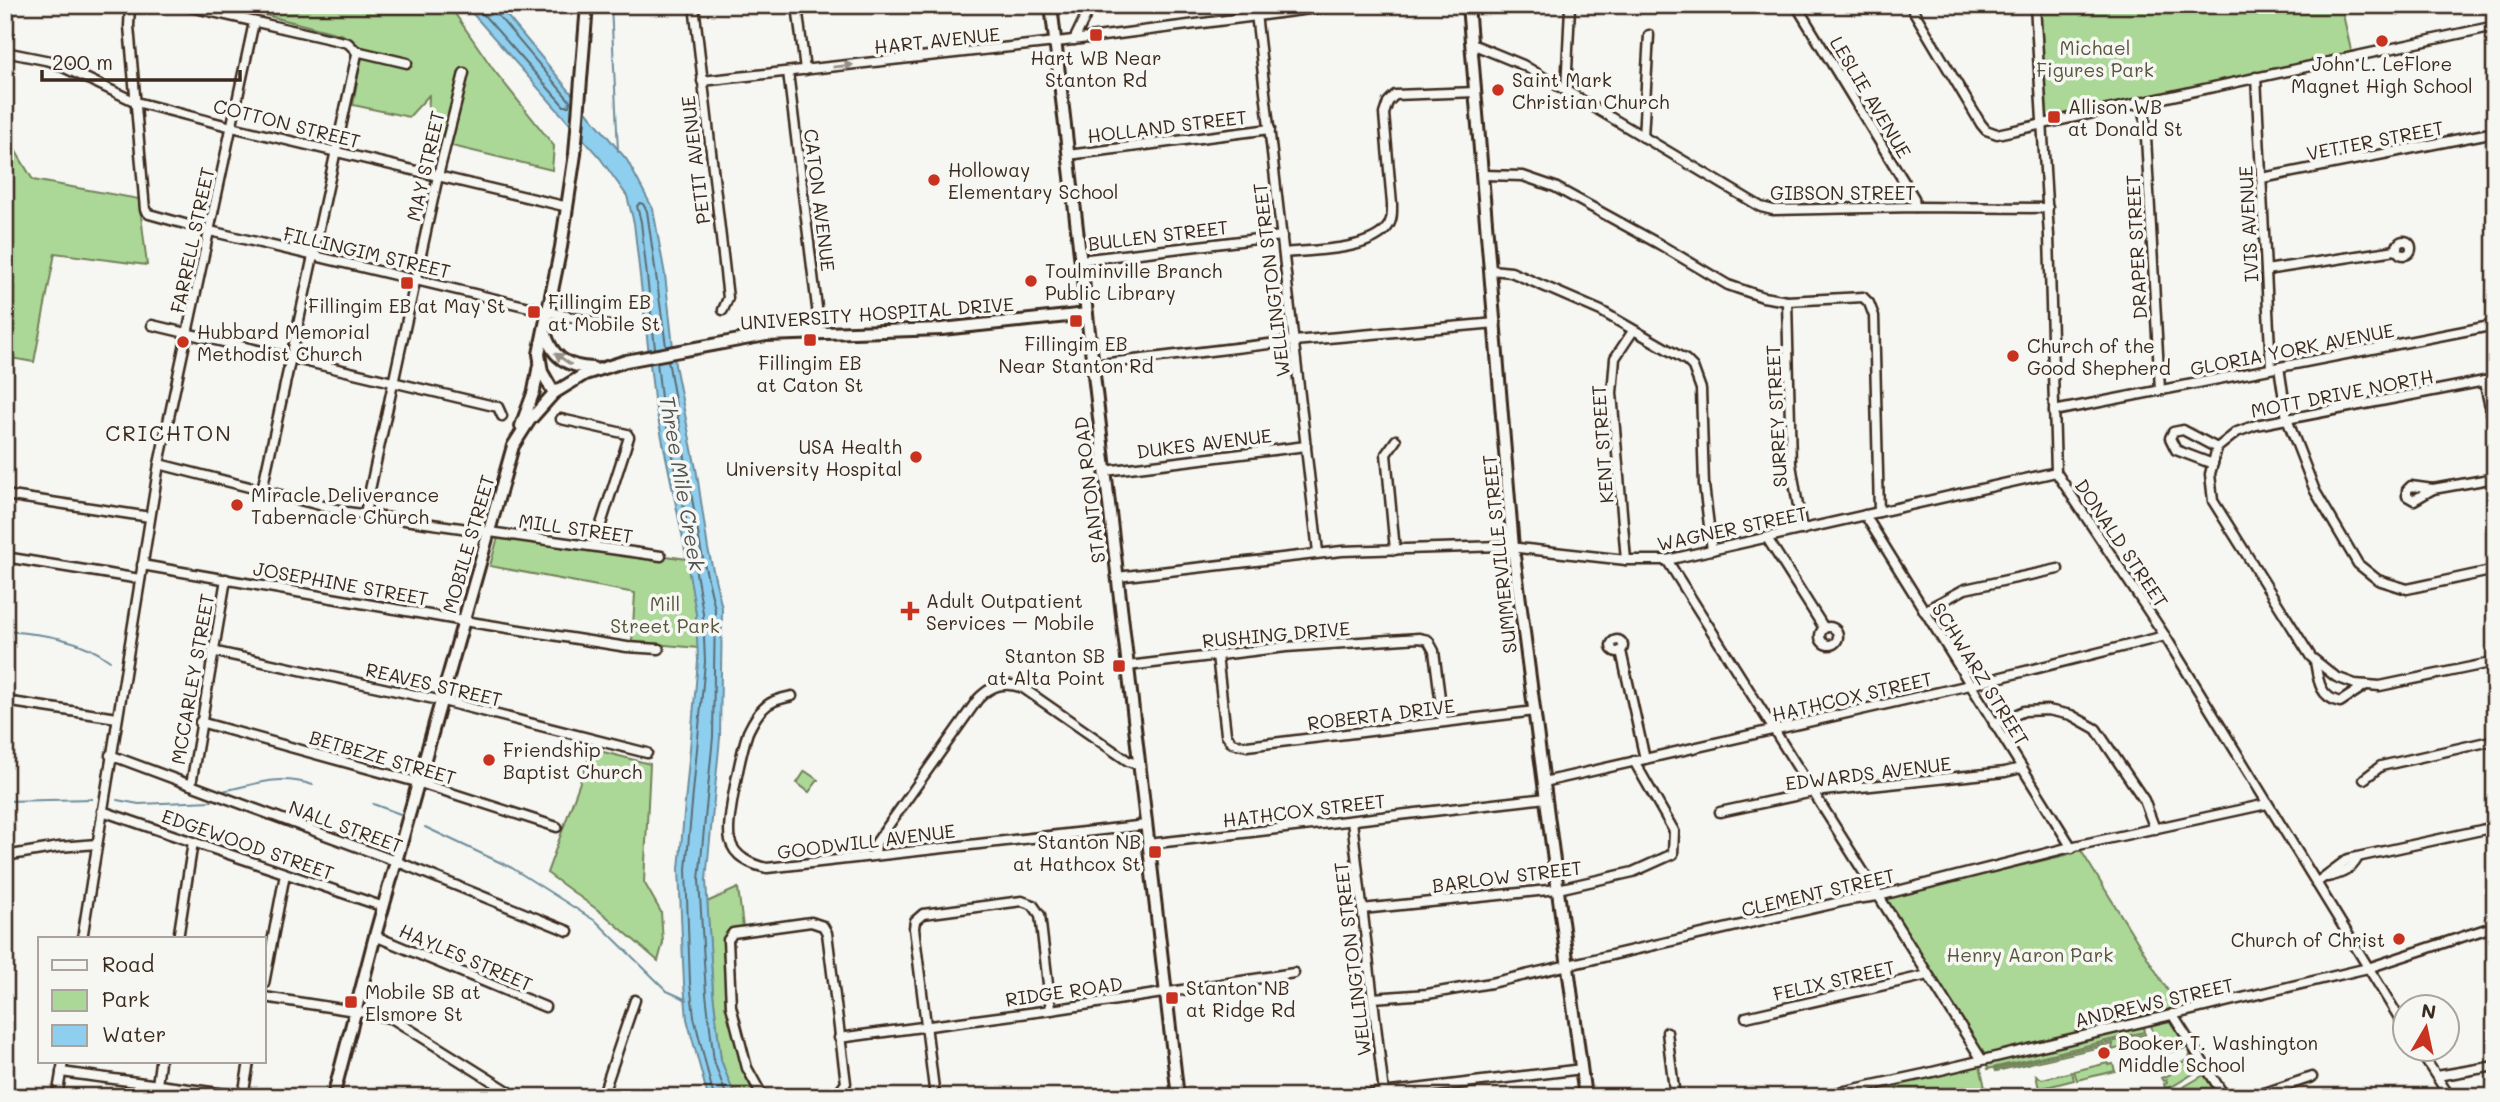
<svg xmlns="http://www.w3.org/2000/svg" width="2500" height="1102" font-family="Mali,sans-serif">
	<rect width="100%" height="100%" fill="#f6f6f2"/>
	<filter id="ink" filterUnits="userSpaceOnUse"><feTurbulence type="fractalNoise" baseFrequency=".0143" numOctaves="2"/><feDisplacementMap in="SourceGraphic" scale="14" xChannelSelector="R" yChannelSelector="G"/><feConvolveMatrix kernelMatrix="1 2 1 2 8 2 1 2 1" color-interpolation-filters="sRGB"/></filter>
	<g filter="url(#ink)">
		<g fill="#abd897" stroke="#73815a" stroke-width="2">
			<path d="M 226,5 L 449,5 L 493,69 L 554,146 L 552,170 L 427,140 L 429,95 L 409,117 L 353,105 L 361,57 L 358,45 L 343,35 Z"/>
			<path d="M 2037,5 L 2341,5 L 2352,55 L 2046,122 Z"/>
			<path d="M 5,133 L 33,180 L 139,199 L 147,265 L 55,253 L 34,362 L 5,357 Z"/>
			<path d="M 499,533 L 687,559 L 696,613 L 698,648 L 632,642 L 635,593 L 490,566 Z"/>
			<path d="M 592,749 L 650,764 L 644,882 L 661,912 L 663,943 L 658,961 L 606,916 L 547,873 Z"/>
			<path d="M 805,771 L 818,780 L 809,792 L 797,783 Z"/>
			<path d="M 2080,849 L 2178,1007 L 1984,1056 L 1883,898 L 2066,855 Z"/>
			<path d="M 738,888 L 743,927 L 728,932 L 723,938 C 726,1000 727,1040 758,1097 L 735,1097 L 733,1093 L 721,1060 L 713,993 L 707,902 Z"/>
			<path d="M 2170,1020 L 2187,1046 L 2187,1048 L 2170,1052 L 2169,1045 L 2157,1047 L 2151,1025 Z"/>
			<path d="M 2143,1026 L 2144,1032 L 1988,1069 L 1987,1063 Z"/>
			<path d="M 2145,1034 L 2144,1042 L 2112,1050 L 2113,1044 L 1996,1071 L 1995,1069 Z"/>
			<path d="M 2190,1054 L 2201,1069 L 2173,1086 L 2165,1088 L 2164,1084 L 2167,1083 L 2166,1080 L 2163,1081 L 2161,1078 L 2175,1072 L 2174,1064 L 2189,1060 Z"/>
			<path d="M 2108,1063 L 2108,1065 L 2113,1064 L 2115,1071 L 2077,1080 L 2074,1071 Z"/>
			<path d="M 1980,1065 L 1987,1097 L 1836,1097 Z"/>
			<path d="M 2072,1072 L 2074,1080 L 2039,1089 L 2036,1075 L 2042,1079 Z"/>
			<path d="M 2204,1075 L 2219,1097 L 2176,1097 L 2175,1092 Z"/>
		</g>
		<path fill="#8ecfef" stroke="#6d8d9b" stroke-width="2" d="M 465,5 L 498,5 L 627,160 L 653,209 L 665,275 L 675,365 L 697,474 L 708,549 L 722,608 L 720,738 L 706,880 L 713,993 L 721,1060 L 735,1097 L 708,1097 L 687,1019 L 684,984 L 679,869 L 698,661 L 696,613 L 683,539 L 654,399 L 634,223 L 627,196 L 600,158 Z"/>
		<g fill="none" stroke-linecap="round" stroke-linejoin="round">
			<g stroke="#5c6c72" stroke-width="2">
				<path d="M 475,5 L 564,106 L 569,106 L 570,101 L 495,12 L 493,5"/>
				<path d="M 655,348 L 641,222 L 637,206 L 640,203 L 643,204 L 647,211 L 666,346"/>
				<path d="M 668,360 L 701,550 L 715,609 L 713,737 L 699,880 L 706,994 L 714,1061 L 727,1097"/>
				<path d="M 657,362 L 661,398 L 690,538 L 703,613 L 705,662 L 686,869 L 690,983 L 694,1017 L 714,1097"/>
			</g>
			<g stroke="#6d8d9b" stroke-width="2">
				<path d="M 611,5 L 618,151"/>
				<path d="M 5,631 C 42,634 80,638 110,661"/>
				<path d="M 223,791 C 258,784 277,774 313,785"/>
				<path d="M 117,800 L 139,804 L 212,801"/>
				<path d="M 5,801 L 92,799"/>
				<path d="M 373,804 L 403,815"/>
				<path d="M 425,827 L 512,868 L 597,922 L 667,991 L 687,1000"/>
			</g>
			<defs>
				<g id="street">
					<path d="M 130,5 L 129,26 L 145,210 L 149,214 L 210,231 L 613,327"/>
					<path d="M 182,5 L 348,43 L 356,51 L 407,63"/>
					<path d="M 694,5 L 728,298 L 723,310"/>
					<path d="M 797,5 L 805,70"/>
					<path d="M 1255,5 L 1318,552"/>
					<path d="M 1796,5 L 1914,198 L 1915,207"/>
					<path d="M 1910,5 L 1981,124 L 1986,130 L 1997,134 L 2495,26"/>
					<path d="M 2035,5 L 2049,236 L 2056,472 L 2165,636 L 2406,1029"/>
					<path d="M 1074,40 L 1091,5"/>
					<path d="M 1472,44 L 1523,65 L 1761,207 L 1773,210 L 1915,207 L 2048,208"/>
					<path d="M 5,52 L 50,61 L 136,102 L 232,127 L 568,207"/>
					<path d="M 788,72 L 820,332"/>
					<path d="M 2256,77 L 2271,368"/>
					<path d="M 702,81 L 1065,41 L 1341,5"/>
					<path d="M 1566,91 L 1570,7"/>
					<path d="M 2144,101 L 2160,390"/>
					<path d="M 1643,137 L 1649,35"/>
					<path d="M 1068,155 L 1270,129"/>
					<path d="M 1483,175 L 1523,176 L 1555,187 L 1659,244 L 1728,285 L 1763,297 L 1787,301 L 1863,297 L 1869,303 L 1874,316 L 1879,512"/>
					<path d="M 2262,178 L 2495,132"/>
					<circle cx="2404" cy="248" r="7"/>
					<path d="M 1284,253 C 1312,250 1364,251 1385,230 C 1393,222 1392,213 1392,204 L 1384,114 L 1388,102 L 1395,95 L 1476,92"/>
					<path d="M 1080,260 L 1282,236"/>
					<path d="M 1491,270 L 1511,272 L 1601,311 L 1686,360 L 1693,367 L 1701,389 L 1704,485 L 1712,550"/>
					<path d="M 2266,270 L 2396,250"/>
					<path d="M 1787,301 L 1791,464 L 1802,530"/>
					<path d="M 152,325 L 498,407 L 502,416"/>
					<path d="M 1092,365 L 1294,341 L 1496,323"/>
					<path d="M 2279,367 L 2287,419 L 2315,491 L 2358,564 L 2378,580 L 2407,589 L 2495,570"/>
					<path d="M 2495,379 L 2256,425 L 2237,432 L 2217,448 L 2210,474 L 2213,501 L 2311,657 L 2336,677 L 2355,684 L 2380,686 L 2495,662"/>
					<path d="M 2484,381 L 2495,428"/>
					<path d="M 2054,411 L 2495,325"/>
					<path d="M 561,419 L 627,434 L 629,437 L 594,546"/>
					<path d="M 159,464 L 347,512 L 661,556"/>
					<path d="M 2213,464 L 2176,450 L 2170,438 L 2173,432 L 2183,430 L 2217,448"/>
					<path d="M 1105,471 L 1306,446"/>
					<path d="M 2411,486 L 2433,489 L 2414,500 L 2407,496 L 2407,490 Z"/>
					<path d="M 2433,489 L 2495,478"/>
					<path d="M 262,490 L 357,54 L 356,51"/>
					<path d="M 5,495 L 150,517"/>
					<path d="M 365,513 L 438,176 L 464,73"/>
					<path d="M 1865,515 L 2072,848"/>
					<path d="M 1767,538 L 1824,628"/>
					<path d="M 1395,550 L 1386,454 L 1396,440"/>
					<path d="M 5,557 L 140,579"/>
					<path d="M 1626,560 L 1612,393 L 1615,358 L 1633,331"/>
					<path d="M 1667,560 L 1982,1060"/>
					<path d="M 142,565 L 464,621 L 627,647 L 659,649"/>
					<path d="M 1117,577 L 1342,551 L 1501,546 L 1626,560 L 1667,560 L 2056,472"/>
					<path d="M 1924,611 L 1965,589 L 2058,569"/>
					<circle cx="1829" cy="636" r="9"/>
					<circle cx="1617" cy="646" r="6"/>
					<path d="M 212,651 L 443,701 L 647,753"/>
					<path d="M 1621,651 L 1645,759"/>
					<path d="M 1217,655 L 1226,734 L 1232,743 L 1247,746 L 1535,711"/>
					<path d="M 2315,661 C 2318,679 2319,697 2340,702 L 2366,685"/>
					<path d="M 1128,666 L 1286,647 L 1419,638 L 1428,640 L 1434,651 L 1443,721"/>
					<path d="M 792,696 C 781,699 771,700 763,709 C 756,715 752,724 748,732 C 742,749 725,824 730,840 C 734,857 752,865 767,868 L 1146,825"/>
					<path d="M 5,701 L 117,718"/>
					<path d="M 200,722 L 420,783 L 557,827"/>
					<path d="M 1994,724 L 2024,711 L 2048,710 L 2071,715 L 2096,729 L 2144,800 L 2155,829"/>
					<path d="M 5,727 L 10,702"/>
					<path d="M 110,755 L 398,862 L 568,931"/>
					<path d="M 2364,779 L 2381,766 L 2495,740"/>
					<path d="M 1544,782 L 1970,685 L 2165,636"/>
					<path d="M 191,785 L 226,579"/>
					<path d="M 102,811 L 384,907"/>
					<path d="M 1720,812 L 1813,792 L 2005,772 L 2021,768"/>
					<path d="M 1352,821 L 1384,1093"/>
					<path d="M 1148,844 L 1546,798"/>
					<path d="M 875,855 L 876,843 L 888,826 L 978,699 C 991,685 1005,681 1023,688 L 1128,761 L 1139,765"/>
					<path d="M 5,856 L 59,847 L 97,844"/>
					<path d="M 2327,877 C 2339,875 2351,870 2357,859"/>
					<path d="M 2316,883 L 2348,859 L 2495,827"/>
					<path d="M 1362,909 L 1558,889 L 1633,872 L 1673,854 L 1674,831 L 1634,761"/>
					<path d="M 375,936 L 545,1007"/>
					<path d="M 82,939 L 159,464 L 254,22"/>
					<path d="M 178,939 L 193,842"/>
					<path d="M 264,984 L 285,874"/>
					<path d="M 264,997 L 355,1011 L 393,1019 L 508,1091 L 512,1097"/>
					<path d="M 1373,998 L 1427,994 L 1491,983 L 1849,900 L 1878,896 L 2079,845 L 2267,804"/>
					<path d="M 2172,1014 L 2225,1097"/>
					<path d="M 1746,1017 L 1928,975"/>
					<path d="M 1667,1032 L 1675,1097"/>
					<path d="M 839,1038 L 1051,1010 L 1294,973"/>
					<path d="M 2419,1050 L 2450,1097"/>
					<path d="M 61,1072 L 249,1097"/>
					<path d="M 2437,1076 L 2495,1066"/>
					<path d="M 157,1085 L 160,1062"/>
					<path d="M 243,1096 L 249,1062"/>
					<path d="M 57,1097 L 63,1062"/>
					<path d="M 602,1097 L 635,1000"/>
					<path d="M 763,1097 L 747,1068 L 731,1006 L 728,940 L 733,933 L 811,922 L 823,926 L 827,933 L 846,1083 L 839,1092 L 831,1097"/>
					<path d="M 935,1097 L 914,928 L 915,921 L 923,914 L 1022,901 L 1033,905 L 1040,915 L 1051,1010"/>
					<path d="M 1349,1097 L 1582,1069"/>
					<path d="M 1817,1097 L 1924,1074 L 2368,968 L 2495,926"/>
					<path d="M 2253,1097 L 2312,1077"/>
				</g>
				<g id="secondary">
					<path d="M 1051,5 L 1178,1097"/>
					<path d="M 1468,5 L 1513,548 L 1585,1097"/>
					<path d="M 545,331 C 551,357 567,367 593,368"/>
					<path d="M 554,393 L 542,372 L 539,354 L 561,247 L 575,154 L 587,5"/>
					<path d="M 521,426 L 534,391 L 539,365"/>
					<path d="M 333,1097 L 375,936 L 513,446 L 529,421 L 554,393 L 585,374 L 626,361 L 766,335 L 942,329 L 1087,314"/>
				</g>
			</defs>
			<use href="#street" stroke="#3b2a1e" stroke-width="13"/>
			<use href="#secondary" stroke="#3b2a1e" stroke-width="16"/>
			<use href="#street" stroke="#f6f6f2" stroke-width="8"/>
			<use href="#secondary" stroke="#f6f6f2" stroke-width="10"/>
		</g>
		<defs><path id="oneway-solid" d="M-6-.8H1V-3.2L6.5 0L1 3.2V.8H-6Z" transform="scale(1.75)"/></defs>
		<g fill="#989088">
			<use href="#oneway-solid" transform="translate(843 66) rotate(-6)"/>
			<use href="#oneway-solid" transform="translate(563 359) rotate(-145)"/>
		</g>
	</g>
	<g fill="#c8321e" stroke="#f6f6f2" stroke-width="2.5">
		<rect x="1089" y="28" width="14" height="14" rx="3.5"/>
		<circle cx="2382" cy="41" r="7"/>
		<circle cx="1498" cy="90" r="7"/>
		<rect x="2047" y="110" width="14" height="14" rx="3.5"/>
		<circle cx="934" cy="180" r="7"/>
		<circle cx="1031" cy="281" r="7"/>
		<rect x="400" y="276" width="14" height="14" rx="3.5"/>
		<rect x="527" y="305" width="14" height="14" rx="3.5"/>
		<rect x="1069" y="314" width="14" height="14" rx="3.5"/>
		<rect x="803" y="333" width="14" height="14" rx="3.5"/>
		<circle cx="183" cy="342" r="7"/>
		<circle cx="2013" cy="356" r="7"/>
		<circle cx="916" cy="457" r="7"/>
		<circle cx="237" cy="505" r="7"/>
		<path d="M906.5 600.5h7v7h7v7h-7v7h-7v-7h-7v-7h7z"/>
		<rect x="1112" y="659" width="14" height="14" rx="3.5"/>
		<circle cx="489" cy="760" r="7"/>
		<rect x="1148" y="845" width="14" height="14" rx="3.5"/>
		<circle cx="2399" cy="939" r="7"/>
		<rect x="1165" y="991" width="14" height="14" rx="3.5"/>
		<rect x="344" y="995" width="14" height="14" rx="3.5"/>
		<circle cx="2104" cy="1053" r="7"/>
	</g>
	<g text-anchor="middle" dominant-baseline="central" stroke-width="7" stroke-linejoin="round" paint-order="stroke">
		<g font-size="19" fill="#3b2a1e" stroke="#f6f6f2">
			<text transform="translate(937 40) rotate(-6)">HART AVENUE</text>
			<text transform="translate(1871 97) rotate(59)">LESLIE AVENUE</text>
			<text transform="translate(287 123) rotate(14)">COTTON STREET</text>
			<text transform="translate(1167 126) rotate(-7)">HOLLAND STREET</text>
			<text transform="translate(2375 140) rotate(-11)">VETTER STREET</text>
			<text transform="translate(695 160) rotate(-97)">PETIT AVENUE</text>
			<text transform="translate(425 166) rotate(-77)">MAY STREET</text>
			<text x="1843" y="192">GIBSON STREET</text>
			<text transform="translate(820 200) rotate(83)">CATON AVENUE</text>
			<text transform="translate(2248 224) rotate(-93)">IVIS AVENUE</text>
			<text transform="translate(1158 235) rotate(-7)">BULLEN STREET</text>
			<text transform="translate(192 240) rotate(-78)">FARRELL STREET</text>
			<text transform="translate(2136 247) rotate(-93)">DRAPER STREET</text>
			<text transform="translate(367 252) rotate(13)">FILLINGIM STREET</text>
			<text transform="translate(1271 280) rotate(-97)">WELLINGTON STREET</text>
			<text transform="translate(877 313) rotate(-4)">UNIVERSITY HOSPITAL DRIVE</text>
			<text transform="translate(2292 349) rotate(-11)">GLORIA YORK AVENUE</text>
			<text transform="translate(2342 393) rotate(-11)">MOTT DRIVE NORTH</text>
			<text transform="translate(1776 416) rotate(-93)">SURREY STREET</text>
			<text transform="translate(1204 443) rotate(-7)">DUKES AVENUE</text>
			<text transform="translate(1602 444) rotate(-94)">KENT STREET</text>
			<text transform="translate(1089 490) rotate(-97)">STANTON ROAD</text>
			<text transform="translate(576 528) rotate(8)">MILL STREET</text>
			<text transform="translate(1732 528) rotate(-12)">WAGNER STREET</text>
			<text transform="translate(2122 543) rotate(56)">DONALD STREET</text>
			<text transform="translate(468 544) rotate(-74)">MOBILE STREET</text>
			<text transform="translate(1499 554) rotate(-96)">SUMMERVILLE STREET</text>
			<text transform="translate(341 583) rotate(10)">JOSEPHINE STREET</text>
			<text transform="translate(1276 634) rotate(-5)">RUSHING DRIVE</text>
			<text transform="translate(1981 674) rotate(58)">SCHWARZ STREET</text>
			<text transform="translate(192 679) rotate(-80)">MCCARLEY STREET</text>
			<text transform="translate(434 684) rotate(13)">REAVES STREET</text>
			<text transform="translate(1852 696) rotate(-13)">HATHCOX STREET</text>
			<text transform="translate(1381 714) rotate(-7)">ROBERTA DRIVE</text>
			<text transform="translate(383 757) rotate(16)">BETBEZE STREET</text>
			<text transform="translate(1868 773) rotate(-7)">EDWARDS AVENUE</text>
			<text transform="translate(1304 810) rotate(-7)">HATHCOX STREET</text>
			<text transform="translate(346 826) rotate(20)">NALL STREET</text>
			<text transform="translate(866 841) rotate(-7)">GOODWILL AVENUE</text>
			<text transform="translate(248 844) rotate(19)">EDGEWOOD STREET</text>
			<text transform="translate(1507 876) rotate(-7)">BARLOW STREET</text>
			<text transform="translate(1818 892) rotate(-13)">CLEMENT STREET</text>
			<text transform="translate(466 957) rotate(23)">HAYLES STREET</text>
			<text transform="translate(1352 959) rotate(-97)">WELLINGTON STREET</text>
			<text transform="translate(1834 980) rotate(-13)">FELIX STREET</text>
			<text transform="translate(1064 991) rotate(-8)">RIDGE ROAD</text>
			<text transform="translate(2154 1002) rotate(-13)">ANDREWS STREET</text>
		</g>
		<g font-size="19" fill="#57563c" stroke="#f6f6f2">
			<text x="2095" y="47">Michael<tspan x="2095" dy="22">Figures Park</tspan></text>
			<text x="665" y="603">Mill<tspan x="665" dy="22">Street Park</tspan></text>
			<text x="2030" y="954">Henry Aaron Park</text>
		</g>
		<g font-size="19" fill="#3b2a1e" stroke="#f6f6f2" text-anchor="start">
			<text x="1096" y="57" text-anchor="middle">Hart WB Near<tspan x="1096" dy="22">Stanton Rd</tspan></text>
			<text x="2382" y="63" text-anchor="middle">John L. LeFlore<tspan x="2382" dy="22">Magnet High School</tspan></text>
			<text x="1512" y="79">Saint Mark<tspan x="1512" dy="22">Christian Church</tspan></text>
			<text x="2068" y="106">Allison WB<tspan x="2068" dy="22">at Donald St</tspan></text>
			<text x="948" y="169">Holloway<tspan x="948" dy="22">Elementary School</tspan></text>
			<text x="1045" y="270">Toulminville Branch<tspan x="1045" dy="22">Public Library</tspan></text>
			<text x="548" y="301">Fillingim EB<tspan x="548" dy="22">at Mobile St</tspan></text>
			<text x="407" y="305" text-anchor="middle">Fillingim EB at May St</text>
			<text x="197" y="331">Hubbard Memorial<tspan x="197" dy="22">Methodist Church</tspan></text>
			<text x="1076" y="343" text-anchor="middle">Fillingim EB<tspan x="1076" dy="22">Near Stanton Rd</tspan></text>
			<text x="2027" y="345">Church of the<tspan x="2027" dy="22">Good Shepherd</tspan></text>
			<text x="810" y="362" text-anchor="middle">Fillingim EB<tspan x="810" dy="22">at Caton St</tspan></text>
			<text x="902" y="446" text-anchor="end">USA Health<tspan x="902" dy="22">University Hospital</tspan></text>
			<text x="251" y="494">Miracle Deliverance<tspan x="251" dy="22">Tabernacle Church</tspan></text>
			<text x="926" y="600">Adult Outpatient<tspan x="926" dy="22">Services – Mobile</tspan></text>
			<text x="1105" y="655" text-anchor="end">Stanton SB<tspan x="1105" dy="22">at Alta Point</tspan></text>
			<text x="503" y="749">Friendship<tspan x="503" dy="22">Baptist Church</tspan></text>
			<text x="1141" y="841" text-anchor="end">Stanton NB<tspan x="1141" dy="22">at Hathcox St</tspan></text>
			<text x="2385" y="939" text-anchor="end">Church of Christ</text>
			<text x="1186" y="987">Stanton NB<tspan x="1186" dy="22">at Ridge Rd</tspan></text>
			<text x="365" y="991">Mobile SB at<tspan x="365" dy="22">Elsmore St</tspan></text>
			<text x="2118" y="1042">Booker T. Washington<tspan x="2118" dy="22">Middle School</tspan></text>
		</g>
		<g font-size="21" letter-spacing="2" fill="#3b2a1e" stroke="#f6f6f2">
			<text x="169" y="432">CRICHTON</text>
		</g>
		<g font-size="21" font-style="italic" fill="#505352" stroke="#f6f6f2">
			<text transform="translate(683 483) rotate(80)">Three Mile Creek</text>
		</g>
	</g>
	<rect width="2500" height="1102" fill="none" stroke="#f6f6f2" stroke-width="28"/>
	<rect x="14" y="14" width="2472" height="1074" fill="none" stroke="#3b2a1e" stroke-width="2.5" filter="url(#ink)"/>
	<rect x="38" y="937" width="228" height="126" fill="#f6f6f2" stroke="#aba49d" stroke-width="2"/>
	<rect x="52" y="960" width="35" height="10" fill="#f6f6f2" stroke="#aba49d" stroke-width="2"/>
	<text x="102" y="972" font-size="21" fill="#3b2a1e">Road</text>
	<rect x="52" y="990" width="35" height="21" fill="#abd897" stroke="#aba49d" stroke-width="2"/>
	<text x="102" y="1007" font-size="21" fill="#3b2a1e">Park</text>
	<rect x="52" y="1025" width="35" height="21" fill="#8ecfef" stroke="#aba49d" stroke-width="2"/>
	<text x="102" y="1042" font-size="21" fill="#3b2a1e">Water</text>
	<g transform="translate(2426 1028) rotate(9)"><circle r="33" fill="#f6f6f2" stroke="#aba49d" stroke-width="2"/>
	<path d="M0-5L12 26L0 18L-12 26Z" fill="#c8321e"/>
	<text y="-10" font-size="19" font-weight="bold" text-anchor="middle" fill="#3b2a1e">N</text>
	</g>
	<path d="M42 70v10h198v-10" fill="none" stroke="#3b2a1e" stroke-width="3.5"/>
	<text x="52" y="70" font-size="21" fill="#3b2a1e" stroke="#f6f6f2" stroke-width="5" paint-order="stroke">200 m</text>
</svg>
